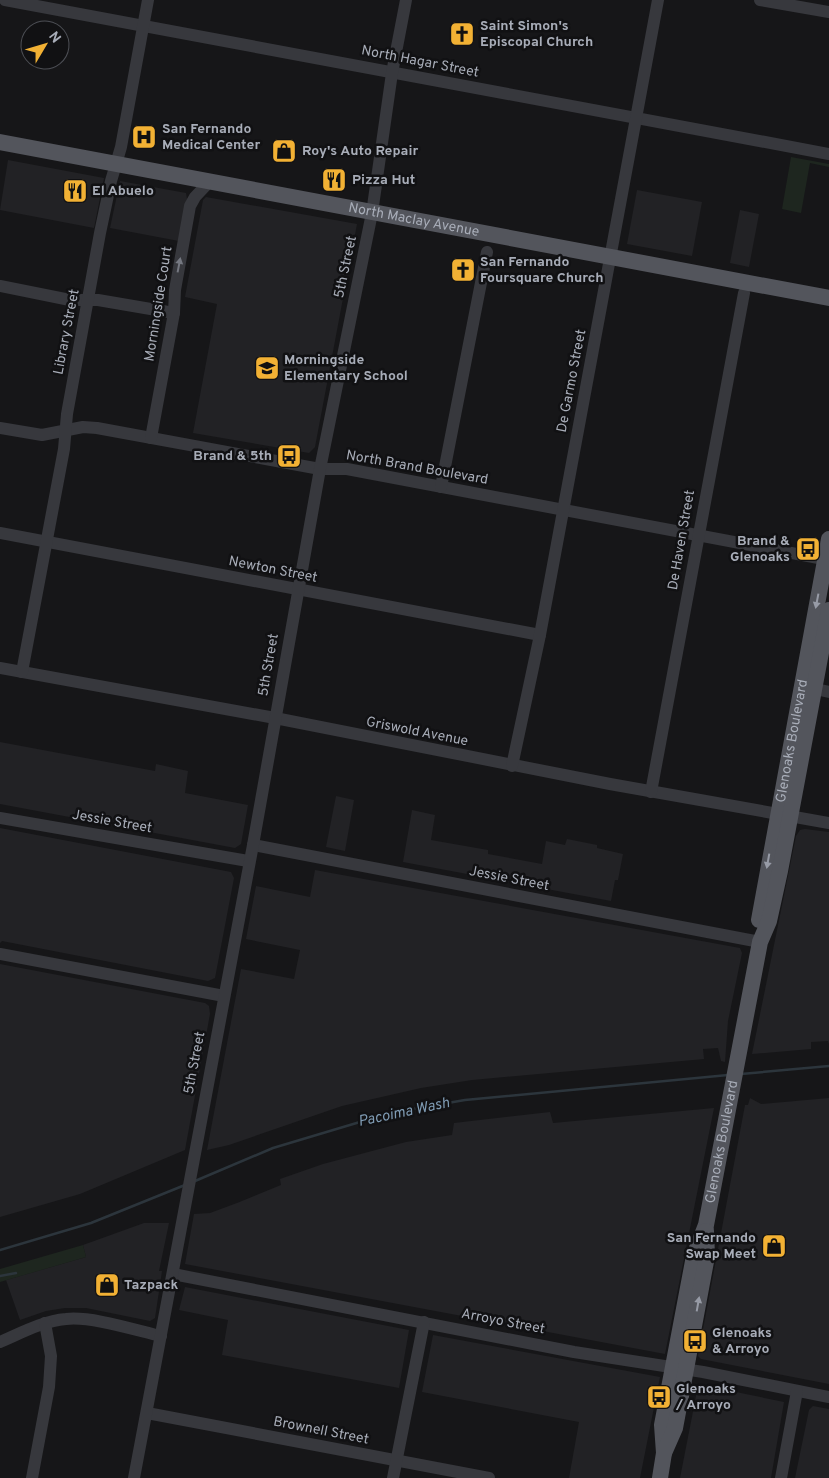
<svg xmlns="http://www.w3.org/2000/svg" width="829" height="1478" font-family="Overpass,sans-serif">
	<rect width="100%" height="100%" fill="#161618"/>
	<g fill="#222225">
		<path d="M 8,160 L 104,178 L 94,228 L 0,210 Z"/>
		<path d="M 120,181 L 186,193 L 187,199 L 179,241 L 110,228 Z"/>
		<path d="M 637,190 L 702,202 L 692,256 L 627,244 Z"/>
		<path d="M 206,197 L 357,224 L 315,447 L 309,453 L 193,433 L 217,304 L 185,297 L 203,200 Z"/>
		<path d="M 740,210 L 759,214 L 749,267 L 730,263 Z"/>
		<path d="M 0,742 L 155,771 L 156,764 L 188,771 L 185,793 L 248,805 L 241,844 L 235,848 L 0,804 Z"/>
		<path d="M 336,796 L 354,800 L 345,851 L 326,847 Z"/>
		<path d="M 412,810 L 435,815 L 431,840 L 488,850 L 488,854 L 542,864 L 546,841 L 565,845 L 567,839 L 597,845 L 597,848 L 623,854 L 618,880 L 615,880 L 611,901 L 403,862 Z"/>
		<path d="M 0,828 L 231,872 L 234,878 L 215,978 L 208,981 L 2,941 L 0,943 Z"/>
		<path d="M 805,829 L 829,832 L 829,1044 L 828,1041 L 811,1042 L 811,1049 L 752,1054 L 796,836 L 800,830 Z"/>
		<path d="M 315,870 L 740,948 L 742,953 L 728,1021 L 725,1062 L 721,1061 L 718,1048 L 703,1049 L 704,1059 L 472,1080 L 421,1088 L 342,1106 L 229,1145 L 207,1150 L 241,969 L 294,979 L 300,950 L 246,939 L 256,886 L 310,897 Z"/>
		<path d="M 0,964 L 205,1003 L 209,1006 L 210,1014 L 185,1150 L 80,1194 L 0,1217 Z"/>
		<path d="M 750,1098 L 761,1104 L 829,1098 L 829,1384 L 701,1359 L 698,1356 L 745,1105 L 748,1105 Z"/>
		<path d="M 714,1108 L 665,1354 L 185,1264 L 194,1214 L 210,1213 L 237,1203 L 281,1185 L 280,1179 L 323,1164 L 406,1142 L 452,1135 L 454,1123 L 550,1112 L 553,1123 Z"/>
		<path d="M 144,1223 L 169,1223 L 159,1271 L 162,1271 L 155,1318 L 150,1321 L 86,1308 L 65,1308 L 46,1311 L 20,1320 L 6,1280 L 86,1257 L 83,1245 Z"/>
		<path d="M 185,1287 L 409,1330 L 399,1388 L 222,1355 L 228,1320 L 179,1310 Z"/>
		<path d="M 433,1335 L 660,1377 L 640,1478 L 569,1478 L 579,1422 L 422,1392 Z"/>
		<path d="M 702,1385 L 784,1402 L 771,1478 L 680,1478 L 697,1391 Z"/>
		<path d="M 813,1406 L 829,1409 L 829,1478 L 795,1478 L 809,1410 Z"/>
	</g>
	<g fill="#1e261f">
		<path d="M 791,157 L 829,164 L 829,167 L 810,163 L 801,213 L 782,209 Z"/>
		<path d="M 83,1245 L 86,1257 L 0,1282 L 0,1269 Z"/>
	</g>
	<g fill="none" stroke-linecap="round" stroke-linejoin="round">
		<g stroke="#2c353c" stroke-width="2.5">
			<path d="M 741,1074 L 829,1066"/>
			<path d="M 195,1181 L 273,1148 L 390,1113 L 465,1100 L 728,1075"/>
			<path d="M 0,1250 L 91,1223 L 185,1185"/>
			<path d="M 0,1276 L 16,1273"/>
		</g>
		<g stroke="#37383d" stroke-width="12">
			<path d="M 5,0 L 829,154"/>
			<path d="M 760,0 L 829,12"/>
			<path d="M 0,286 L 70,300 L 98,300 L 174,313"/>
			<path d="M 0,428 L 42,435 L 83,427 L 97,428 L 320,469 L 347,469 L 829,560"/>
			<path d="M 151,438 L 174,313 L 175,290 L 190,206 L 195,197 L 210,181"/>
			<path d="M 441,487 L 487,252"/>
			<path d="M 0,533 L 540,635"/>
			<path d="M 0,668 L 275,718 L 610,784 L 829,823"/>
			<path d="M 22,672 L 64,449 L 67,414 L 100,233 L 111,181 L 121,147 L 148,0"/>
			<path d="M 806,687 L 829,692"/>
			<path d="M 512,766 L 540,635 L 658,0"/>
			<path d="M 651,792 L 744,293"/>
			<path d="M 0,818 L 248,861"/>
			<path d="M 253,845 L 760,942"/>
			<path d="M 0,954 L 224,996"/>
			<path d="M 173,1274 L 574,1352 L 703,1372 L 829,1397"/>
			<path d="M 0,1342 C 21,1333 43,1321 66,1319 C 91,1316 135,1330 161,1336"/>
			<path d="M 147,1413 L 489,1478"/>
			<path d="M 32,1478 L 49,1387 L 51,1356 L 45,1323"/>
			<path d="M 134,1478 L 253,845 L 320,469 L 372,213 L 392,73 L 406,0"/>
			<path d="M 393,1478 L 424,1322"/>
			<path d="M 781,1478 L 797,1391"/>
		</g>
		<g stroke="#53555c" stroke-width="16">
			<path id="s1" d="M 0,142 L 829,298"/>
			<path id="s2" d="M 759,920 L 829,539"/>
			<path id="s3" d="M 664,1453 L 662,1425 L 694,1256 L 706,1225 L 760,942 L 769,921 L 780,871 L 829,610"/>
			<path d="M 660,1478 L 664,1453 L 675,1428 L 686,1369 L 707,1256 L 706,1231"/>
		</g>
	</g>
	<defs><path id="oneway-solid" d="M-6-.8H1V-3.2L6.5 0L1 3.2V.8H-6Z" transform="scale(1.25)"/></defs>
	<use fill="#757881" href="#oneway-solid" transform="translate(179 265) rotate(-79)"/>
	<g fill="#979ba6">
		<use href="#oneway-solid" transform="translate(817 601) rotate(101)"/>
		<use href="#oneway-solid" transform="translate(768 861) rotate(100)"/>
		<use href="#oneway-solid" transform="translate(698 1304) rotate(-80)"/>
	</g>
	<defs>
		<symbol id="church-square" viewBox="-11 -11 22 22"><rect x="-9" y="-9" width="18" height="18" rx="4" fill="#f2b134" stroke="#111113"/><path d="M-1.2-6h2.4v3.5h3.3v2.4h-3.3V6h-2.4V-.1h-3.3v-2.4h3.3Z" fill="#111"/></symbol>
		<symbol id="hospital-square" viewBox="-11 -11 22 22"><rect x="-9" y="-9" width="18" height="18" rx="4" fill="#f2b134" stroke="#111113"/><path d="M-5-5h3v3.5h4V-5h3V5h-3V1.5h-4V5h-3Z" fill="#111"/></symbol>
		<symbol id="shop-square" viewBox="-11 -11 22 22"><rect x="-9" y="-9" width="18" height="18" rx="4" fill="#f2b134" stroke="#111113"/><path d="M-5-2.5h2.3a2.7 3.5 0 0 1 5.4 0H5L5.5 6h-11ZM-1.5-2.5h3a1.5 2.3 0 0 0-3 0Z" fill="#111"/></symbol>
		<symbol id="restaurant-square" viewBox="-11 -11 22 22"><rect x="-9" y="-9" width="18" height="18" rx="4" fill="#f2b134" stroke="#111113"/><path d="M-5-6h1v4h1v-4h1v4h1v-4h1v5L-1.5 .5V6h-2V.5L-5-1ZM5-6V6H3V1.5H1.5Q1.5-4 5-6Z" fill="#111"/></symbol>
		<symbol id="school-square" viewBox="-11 -11 22 22"><rect x="-9" y="-9" width="18" height="18" rx="4" fill="#f2b134" stroke="#111113"/><path d="M0-5L7-2L0 1L-7-2ZM-4 1L0 2.5L4 1V4Q0 6-4 4Z" fill="#111"/></symbol>
		<symbol id="bus-square" viewBox="-11 -11 22 22"><rect x="-9" y="-9" width="18" height="18" rx="4" fill="#f2b134" stroke="#111113"/><path d="M-5-6H5V4H4V6H2V4H-2V6H-4V4H-5ZM-3.5-4V0h7V-4ZM-3.5 1.2v1.5H-2V1.2ZM2 1.2v1.5H3.5V1.2Z" fill="#111"/></symbol>
	</defs>
	<g fill-rule="evenodd">
		<use href="#church-square" x="448" y="20" width="28" height="28"/>
		<use href="#hospital-square" x="130" y="123" width="28" height="28"/>
		<use href="#shop-square" x="270" y="137" width="28" height="28"/>
		<use href="#restaurant-square" x="320" y="166" width="28" height="28"/>
		<use href="#restaurant-square" x="61" y="177" width="28" height="28"/>
		<use href="#church-square" x="449" y="256" width="28" height="28"/>
		<use href="#school-square" x="253" y="354" width="28" height="28"/>
		<use href="#bus-square" x="275" y="442" width="28" height="28"/>
		<use href="#bus-square" x="794" y="535" width="28" height="28"/>
		<use href="#shop-square" x="760" y="1232" width="28" height="28"/>
		<use href="#shop-square" x="93" y="1271" width="28" height="28"/>
		<use href="#bus-square" x="681" y="1327" width="28" height="28"/>
		<use href="#bus-square" x="645" y="1383" width="28" height="28"/>
	</g>
	<g text-anchor="middle" dominant-baseline="central" stroke-width="5" stroke-linejoin="round" paint-order="stroke">
		<g font-size="14" font-weight="bold" fill="#a8adb8" stroke="#111113" text-anchor="start">
			<text x="480" y="26">Saint Simon's<tspan x="480" dy="16">Episcopal Church</tspan></text>
			<text x="162" y="129">San Fernando<tspan x="162" dy="16">Medical Center</tspan></text>
			<text x="302" y="151">Roy's Auto Repair</text>
			<text x="352" y="180">Pizza Hut</text>
			<text x="92" y="191">El Abuelo</text>
			<text x="480" y="262">San Fernando<tspan x="480" dy="16">Foursquare Church</tspan></text>
			<text x="284" y="360">Morningside<tspan x="284" dy="16">Elementary School</tspan></text>
			<text x="272" y="456" text-anchor="end">Brand &amp; 5th</text>
			<text x="790" y="541" text-anchor="end">Brand &amp;<tspan x="790" dy="16">Glenoaks</tspan></text>
			<text x="756" y="1238" text-anchor="end">San Fernando<tspan x="756" dy="16">Swap Meet</tspan></text>
			<text x="124" y="1285">Tazpack</text>
			<text x="712" y="1333">Glenoaks<tspan x="712" dy="16">&amp; Arroyo</tspan></text>
			<text x="676" y="1389">Glenoaks<tspan x="676" dy="16">/ Arroyo</tspan></text>
		</g>
		<g font-size="14" fill="#a8adb8" stroke="#111113">
			<text transform="translate(420 62) rotate(11)">North Hagar Street</text>
			<text stroke="none"><textPath href="#s1" startOffset="421">North Maclay Avenue</textPath></text>
			<text transform="translate(346 267) rotate(-78)">5th Street</text>
			<text transform="translate(159 304) rotate(-81)">Morningside Court</text>
			<text transform="translate(67 332) rotate(-79)">Library Street</text>
			<text transform="translate(572 381) rotate(-79)">De Garmo Street</text>
			<text transform="translate(417 468) rotate(10)">North Brand Boulevard</text>
			<text transform="translate(682 540) rotate(-80)">De Haven Street</text>
			<text transform="translate(273 570) rotate(11)">Newton Street</text>
			<text transform="translate(269 665) rotate(-80)">5th Street</text>
			<text transform="translate(417 732) rotate(11)">Griswold Avenue</text>
			<text stroke="none"><textPath href="#s2" startOffset="182">Glenoaks Boulevard</textPath></text>
			<text transform="translate(112 822) rotate(10)">Jessie Street</text>
			<text transform="translate(509 879) rotate(11)">Jessie Street</text>
			<text transform="translate(195 1063) rotate(-79)">5th Street</text>
			<text stroke="none"><textPath href="#s3" startOffset="318">Glenoaks Boulevard</textPath></text>
			<text transform="translate(503 1322) rotate(11)">Arroyo Street</text>
			<text transform="translate(321 1431) rotate(11)">Brownell Street</text>
		</g>
		<g font-size="15" font-style="italic" fill="#7f9bb3" stroke="#111113">
			<text transform="translate(404 1113) rotate(-12)">Pacoima Wash</text>
		</g>
	</g>
	<g transform="translate(45 45) rotate(52)"><circle r="24" fill="#111113" stroke="#4d4f55"/>
	<path d="M0-4L9 19L0 12L-9 19Z" fill="#f2b134"/>
	<text y="-8" font-size="14" font-weight="bold" text-anchor="middle" fill="#a8adb8">N</text>
	</g>
</svg>
